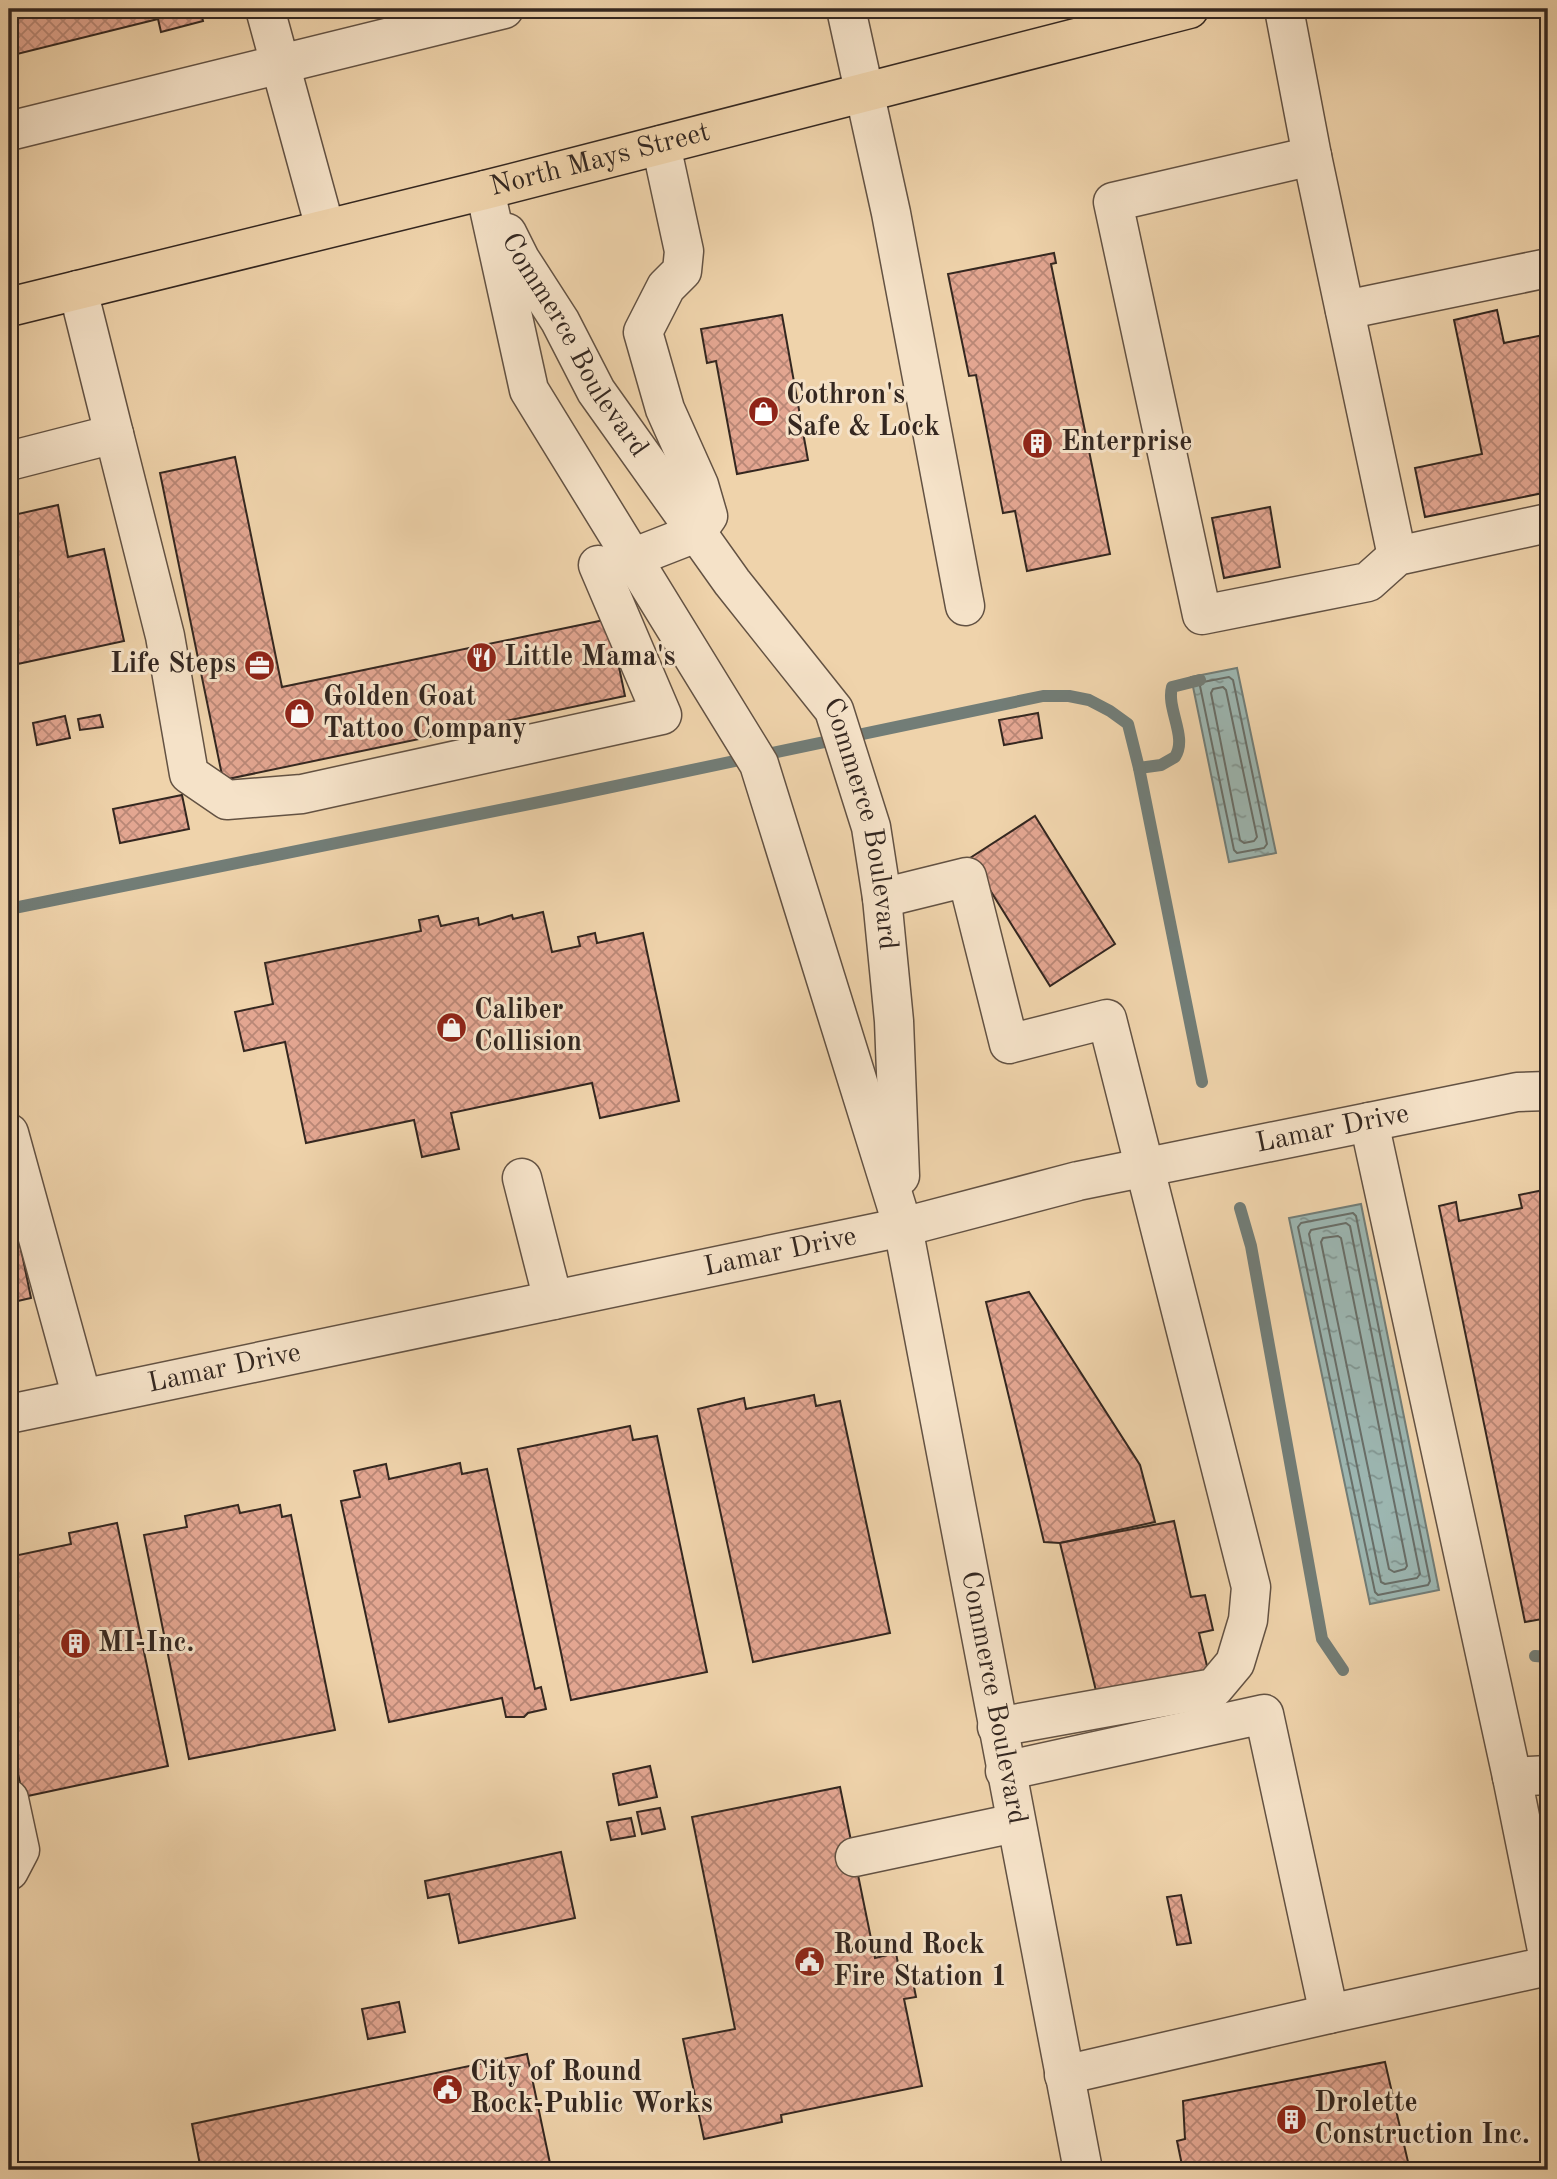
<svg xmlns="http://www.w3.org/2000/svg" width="1557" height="2179" font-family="'Old Standard TT',serif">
	<defs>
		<pattern id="water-ripples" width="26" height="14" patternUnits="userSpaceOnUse" patternTransform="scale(1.75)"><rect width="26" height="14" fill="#9cb6b1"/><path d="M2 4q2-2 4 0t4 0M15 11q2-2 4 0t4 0" fill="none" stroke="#809490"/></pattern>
		<pattern id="building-cross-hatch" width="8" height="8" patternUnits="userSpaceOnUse" patternTransform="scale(1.75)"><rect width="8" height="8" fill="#e3a691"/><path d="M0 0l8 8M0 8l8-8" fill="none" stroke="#b98776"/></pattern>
	</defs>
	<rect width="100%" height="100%" fill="#efd3ab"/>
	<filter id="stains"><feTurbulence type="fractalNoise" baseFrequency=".00286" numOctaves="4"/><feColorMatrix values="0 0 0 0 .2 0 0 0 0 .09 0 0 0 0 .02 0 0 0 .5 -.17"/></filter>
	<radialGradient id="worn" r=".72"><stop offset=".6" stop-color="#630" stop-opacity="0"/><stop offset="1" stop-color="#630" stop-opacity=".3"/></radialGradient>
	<g fill="url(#water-ripples)" stroke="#727d77" stroke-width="2">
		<path d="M 1237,668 L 1276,853 L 1229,862 L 1191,677 Z"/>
		<path d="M 1361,1204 L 1439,1590 L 1370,1604 L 1289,1218 Z"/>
	</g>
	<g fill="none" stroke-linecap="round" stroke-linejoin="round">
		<g stroke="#686e68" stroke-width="2">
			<path d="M 1229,677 L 1233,680 L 1267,844 L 1264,848 L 1237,853 L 1234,850 L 1200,686 L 1203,682 Z"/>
			<path d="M 1223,687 L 1226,690 L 1257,837 L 1254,841 L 1244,843 L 1240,840 L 1211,693 L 1213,689 Z"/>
			<path d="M 1353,1213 L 1356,1216 L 1430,1581 L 1428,1585 L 1378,1595 L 1375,1592 L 1298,1227 L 1301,1223 Z"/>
			<path d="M 1346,1223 L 1350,1226 L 1420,1574 L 1417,1578 L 1385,1584 L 1381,1582 L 1309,1234 L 1311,1230 Z"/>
			<path d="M 1338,1236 L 1341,1238 L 1407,1566 L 1405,1569 L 1394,1572 L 1389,1569 L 1321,1242 L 1323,1238 Z"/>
		</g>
		<g stroke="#727d77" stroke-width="12">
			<path d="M 1139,768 L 1161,765 L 1175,757 C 1188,737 1166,709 1172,687 L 1200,680"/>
			<path d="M 9,909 L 559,798 L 1043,696 L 1069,696 L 1089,700 L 1110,711 L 1128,724 L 1139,768 L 1202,1082"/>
			<path d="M 1240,1208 L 1251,1246 L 1322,1639 L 1343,1670"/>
			<path d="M 1535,1656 L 1548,1657"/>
		</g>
	</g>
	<g fill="url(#building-cross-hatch)" stroke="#342720" stroke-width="2">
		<path d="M 9,9 L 200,9 L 203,21 L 161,32 L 158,19 L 9,56 Z"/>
		<path d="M 1054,253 L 1056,263 L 1051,264 L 1110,554 L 1027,571 L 1015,511 L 1003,513 L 976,375 L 969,376 L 948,274 Z"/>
		<path d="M 1497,310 L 1504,343 L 1548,334 L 1548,492 L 1425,517 L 1415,468 L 1482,454 L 1454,320 Z"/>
		<path d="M 782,315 L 808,460 L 737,474 L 716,361 L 707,363 L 701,329 Z"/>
		<path d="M 235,457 L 282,687 L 609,619 L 625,696 L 223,780 L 160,473 Z"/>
		<path d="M 58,505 L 68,557 L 104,549 L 124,641 L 13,665 L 9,643 L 9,516 Z"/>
		<path d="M 1270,507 L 1280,567 L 1224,578 L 1212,518 Z"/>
		<path d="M 1038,713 L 1042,738 L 1004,745 L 999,720 Z"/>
		<path d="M 100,715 L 103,727 L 80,730 L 78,719 Z"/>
		<path d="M 65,716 L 70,738 L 37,745 L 33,723 Z"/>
		<path d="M 182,795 L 189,829 L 120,843 L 113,809 Z"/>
		<path d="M 1035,816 L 1115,944 L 1050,986 L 970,858 Z"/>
		<path d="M 543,912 L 552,952 L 580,946 L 578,937 L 595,933 L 597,943 L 643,933 L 679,1101 L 600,1118 L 592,1083 L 451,1113 L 459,1149 L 422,1157 L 414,1120 L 306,1143 L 285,1042 L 244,1051 L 235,1012 L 273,1004 L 265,963 L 421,931 L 419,920 L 438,916 L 441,926 L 478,918 L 479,925 L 512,915 L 513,919 Z"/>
		<path d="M 1548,1189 L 1548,1618 L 1525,1622 L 1439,1206 L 1456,1202 L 1459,1221 L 1522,1208 L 1519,1195 Z"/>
		<path d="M 9,1190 L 31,1298 L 9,1303 Z"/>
		<path d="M 1029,1292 L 1140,1465 L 1155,1522 L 1060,1543 L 1044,1542 L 986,1302 Z"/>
		<path d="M 814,1395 L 816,1406 L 840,1401 L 890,1633 L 753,1662 L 698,1409 L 744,1398 L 746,1409 Z"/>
		<path d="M 630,1426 L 633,1440 L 657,1436 L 707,1672 L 571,1700 L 518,1449 Z"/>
		<path d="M 460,1463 L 462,1474 L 487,1469 L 535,1689 L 541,1687 L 546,1709 L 528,1713 L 524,1717 L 506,1717 L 502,1698 L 389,1722 L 341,1501 L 360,1497 L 354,1471 L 386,1464 L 389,1479 Z"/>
		<path d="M 238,1505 L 240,1513 L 280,1505 L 282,1517 L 291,1515 L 335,1730 L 189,1759 L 144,1535 L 187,1527 L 185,1516 Z"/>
		<path d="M 1174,1521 L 1191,1597 L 1205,1595 L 1213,1630 L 1199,1633 L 1209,1674 L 1098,1699 L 1060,1543 Z"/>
		<path d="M 117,1523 L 168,1766 L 23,1797 L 9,1731 L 9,1557 L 71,1544 L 69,1533 Z"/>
		<path d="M 650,1766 L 657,1797 L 619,1805 L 613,1774 Z"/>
		<path d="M 840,1787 L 875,1958 L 896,1953 L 899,1969 L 910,1967 L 916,1997 L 904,1999 L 922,2086 L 781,2115 L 782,2122 L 704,2139 L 683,2039 L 735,2029 L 692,1817 Z"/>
		<path d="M 660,1808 L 665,1829 L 642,1834 L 637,1812 Z"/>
		<path d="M 631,1818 L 635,1836 L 611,1840 L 607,1822 Z"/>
		<path d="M 561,1852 L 575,1918 L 459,1943 L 449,1894 L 428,1898 L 425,1881 Z"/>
		<path d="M 1181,1895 L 1191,1943 L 1177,1945 L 1167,1897 Z"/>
		<path d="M 399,2002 L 405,2032 L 368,2039 L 362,2009 Z"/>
		<path d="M 527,2054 L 551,2168 L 540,2170 L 201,2170 L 192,2124 Z"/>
		<path d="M 1385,2062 L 1408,2162 L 1370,2170 L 1183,2170 L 1177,2141 L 1185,2139 L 1183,2101 Z"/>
	</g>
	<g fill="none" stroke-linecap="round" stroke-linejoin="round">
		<defs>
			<g id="minor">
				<path d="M 265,9 L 325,228"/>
				<path d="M 846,9 L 891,213 L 965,606"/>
				<path d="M 1284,9 L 1312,156 L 1113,202 L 1202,615 L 1368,582 L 1397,556 L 1548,523"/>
				<path d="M 9,131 L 504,9"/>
				<path d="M 1312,156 L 1397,556"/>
				<path id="s1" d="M 485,190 L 529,390 L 759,764 L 903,1227 L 1083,2170"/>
				<path id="s2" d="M 507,233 L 520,259 L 560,321 L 596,391 L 732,582 L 834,710 L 871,827 L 882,898 L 894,1021 L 900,1176"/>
				<path d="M 1345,310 L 1548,268"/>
				<path d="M 114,434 L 165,636 L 189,774 L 227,800 L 302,794 L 662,715 L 598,565"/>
				<path d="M 9,461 L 114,434 L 78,290"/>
				<path d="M 632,558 L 696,533 L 708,516 L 699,485 L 665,409 L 643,332 L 666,287 L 682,271 L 684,251 L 661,145"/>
				<path d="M 882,898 L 967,877 L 1009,1044 L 1107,1019 L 1251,1587 L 1248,1620 L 1235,1663 L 1214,1688 L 997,1727"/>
				<path d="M 1369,1122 L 1512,1777"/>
				<path d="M 9,1133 L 82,1398"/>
				<path d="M 522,1178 L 553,1300"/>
				<path id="s3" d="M 9,1414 L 903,1227 L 1078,1181 L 1517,1092 L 1548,1091"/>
				<path d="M 1005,1771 L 1264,1714 L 1329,2014"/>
				<path d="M 1548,1775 L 1512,1777 L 1548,1955"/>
				<path d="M 9,1799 L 20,1850 L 9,1871"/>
				<path d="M 855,1857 L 1015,1823"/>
				<path d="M 1064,2075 L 1329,2014 L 1548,1966"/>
			</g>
			<g id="major">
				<path id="s4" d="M 9,307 L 485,190 L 1189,9"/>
			</g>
		</defs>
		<use href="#minor" stroke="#635243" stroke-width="41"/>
		<use href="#major" stroke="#342720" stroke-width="41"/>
		<use href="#minor" stroke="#f5e2c8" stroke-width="38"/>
		<use href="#major" stroke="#efd3ab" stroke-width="38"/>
	</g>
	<defs>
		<symbol id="shop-disc" viewBox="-11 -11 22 22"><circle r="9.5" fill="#8f2418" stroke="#f5e2c8"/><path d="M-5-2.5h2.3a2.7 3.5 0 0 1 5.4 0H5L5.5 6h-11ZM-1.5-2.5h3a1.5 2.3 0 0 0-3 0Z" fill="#fff"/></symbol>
		<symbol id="building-disc" viewBox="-11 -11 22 22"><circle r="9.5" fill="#8f2418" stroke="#f5e2c8"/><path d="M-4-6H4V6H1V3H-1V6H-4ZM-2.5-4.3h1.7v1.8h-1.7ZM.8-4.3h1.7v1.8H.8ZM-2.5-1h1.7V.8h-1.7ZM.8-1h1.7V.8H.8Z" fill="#fff"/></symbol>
		<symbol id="restaurant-disc" viewBox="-11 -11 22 22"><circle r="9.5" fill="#8f2418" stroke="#f5e2c8"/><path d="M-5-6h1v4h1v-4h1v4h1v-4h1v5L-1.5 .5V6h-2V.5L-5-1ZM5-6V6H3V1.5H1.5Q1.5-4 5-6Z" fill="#fff"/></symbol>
		<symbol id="office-disc" viewBox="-11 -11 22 22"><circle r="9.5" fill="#8f2418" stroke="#f5e2c8"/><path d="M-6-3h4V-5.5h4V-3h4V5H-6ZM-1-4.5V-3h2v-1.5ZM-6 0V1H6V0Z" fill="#fff"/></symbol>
		<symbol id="civic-disc" viewBox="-11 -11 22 22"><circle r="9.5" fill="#8f2418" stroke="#f5e2c8"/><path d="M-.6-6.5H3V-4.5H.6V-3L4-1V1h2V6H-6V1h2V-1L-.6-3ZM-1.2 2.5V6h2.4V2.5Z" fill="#fff"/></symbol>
	</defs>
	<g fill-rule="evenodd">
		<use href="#shop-disc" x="746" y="394" width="35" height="35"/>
		<use href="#building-disc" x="1020" y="426" width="35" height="35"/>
		<use href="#restaurant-disc" x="464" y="640" width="35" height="35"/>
		<use href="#office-disc" x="242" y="648" width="35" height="35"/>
		<use href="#shop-disc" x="282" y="696" width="35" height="35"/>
		<use href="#shop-disc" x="434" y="1010" width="35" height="35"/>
		<use href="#building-disc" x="58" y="1626" width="35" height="35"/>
		<use href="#civic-disc" x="792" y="1944" width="35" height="35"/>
		<use href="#civic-disc" x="430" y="2072" width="35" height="35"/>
		<use href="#building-disc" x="1274" y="2102" width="35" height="35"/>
	</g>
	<g text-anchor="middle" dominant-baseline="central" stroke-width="6" stroke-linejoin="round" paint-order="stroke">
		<g font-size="28" fill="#342720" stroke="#f5e2c8">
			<text stroke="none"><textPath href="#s4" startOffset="609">North Mays Street</textPath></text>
			<text stroke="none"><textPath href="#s2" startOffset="131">Commerce Boulevard</textPath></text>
			<text stroke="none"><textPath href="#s2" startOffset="698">Commerce Boulevard</textPath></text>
			<text stroke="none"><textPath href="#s3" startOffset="1354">Lamar Drive</textPath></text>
			<text stroke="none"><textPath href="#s3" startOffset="788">Lamar Drive</textPath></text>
			<text stroke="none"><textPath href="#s3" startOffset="220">Lamar Drive</textPath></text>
			<text stroke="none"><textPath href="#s1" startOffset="1608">Commerce Boulevard</textPath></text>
		</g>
		<g font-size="28" font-weight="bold" fill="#342720" stroke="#f5e2c8" text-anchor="start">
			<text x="786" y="396">Cothron's<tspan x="786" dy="32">Safe &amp; Lock</tspan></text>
			<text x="1061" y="443">Enterprise</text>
			<text x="504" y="658">Little Mama's</text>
			<text x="236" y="665" text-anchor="end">Life Steps</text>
			<text x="323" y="698">Golden Goat<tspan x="323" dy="32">Tattoo Company</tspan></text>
			<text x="474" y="1011">Caliber<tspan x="474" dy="32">Collision</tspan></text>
			<text x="98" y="1644">MI-Inc.</text>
			<text x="833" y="1946">Round Rock<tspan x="833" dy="32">Fire Station 1</tspan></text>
			<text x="470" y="2073">City of Round<tspan x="470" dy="32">Rock-Public Works</tspan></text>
			<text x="1314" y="2104">Drolette<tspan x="1314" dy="32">Construction Inc.</tspan></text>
		</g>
	</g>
	<rect width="1557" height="2179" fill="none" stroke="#efd3ab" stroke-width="35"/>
	<rect x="10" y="10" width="1536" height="2158" fill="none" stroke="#342720" stroke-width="3.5"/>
	<rect x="18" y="18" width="1522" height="2144" fill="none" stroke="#342720" stroke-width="2"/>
	<rect width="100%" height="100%" filter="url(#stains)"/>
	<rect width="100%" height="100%" fill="url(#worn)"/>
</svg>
